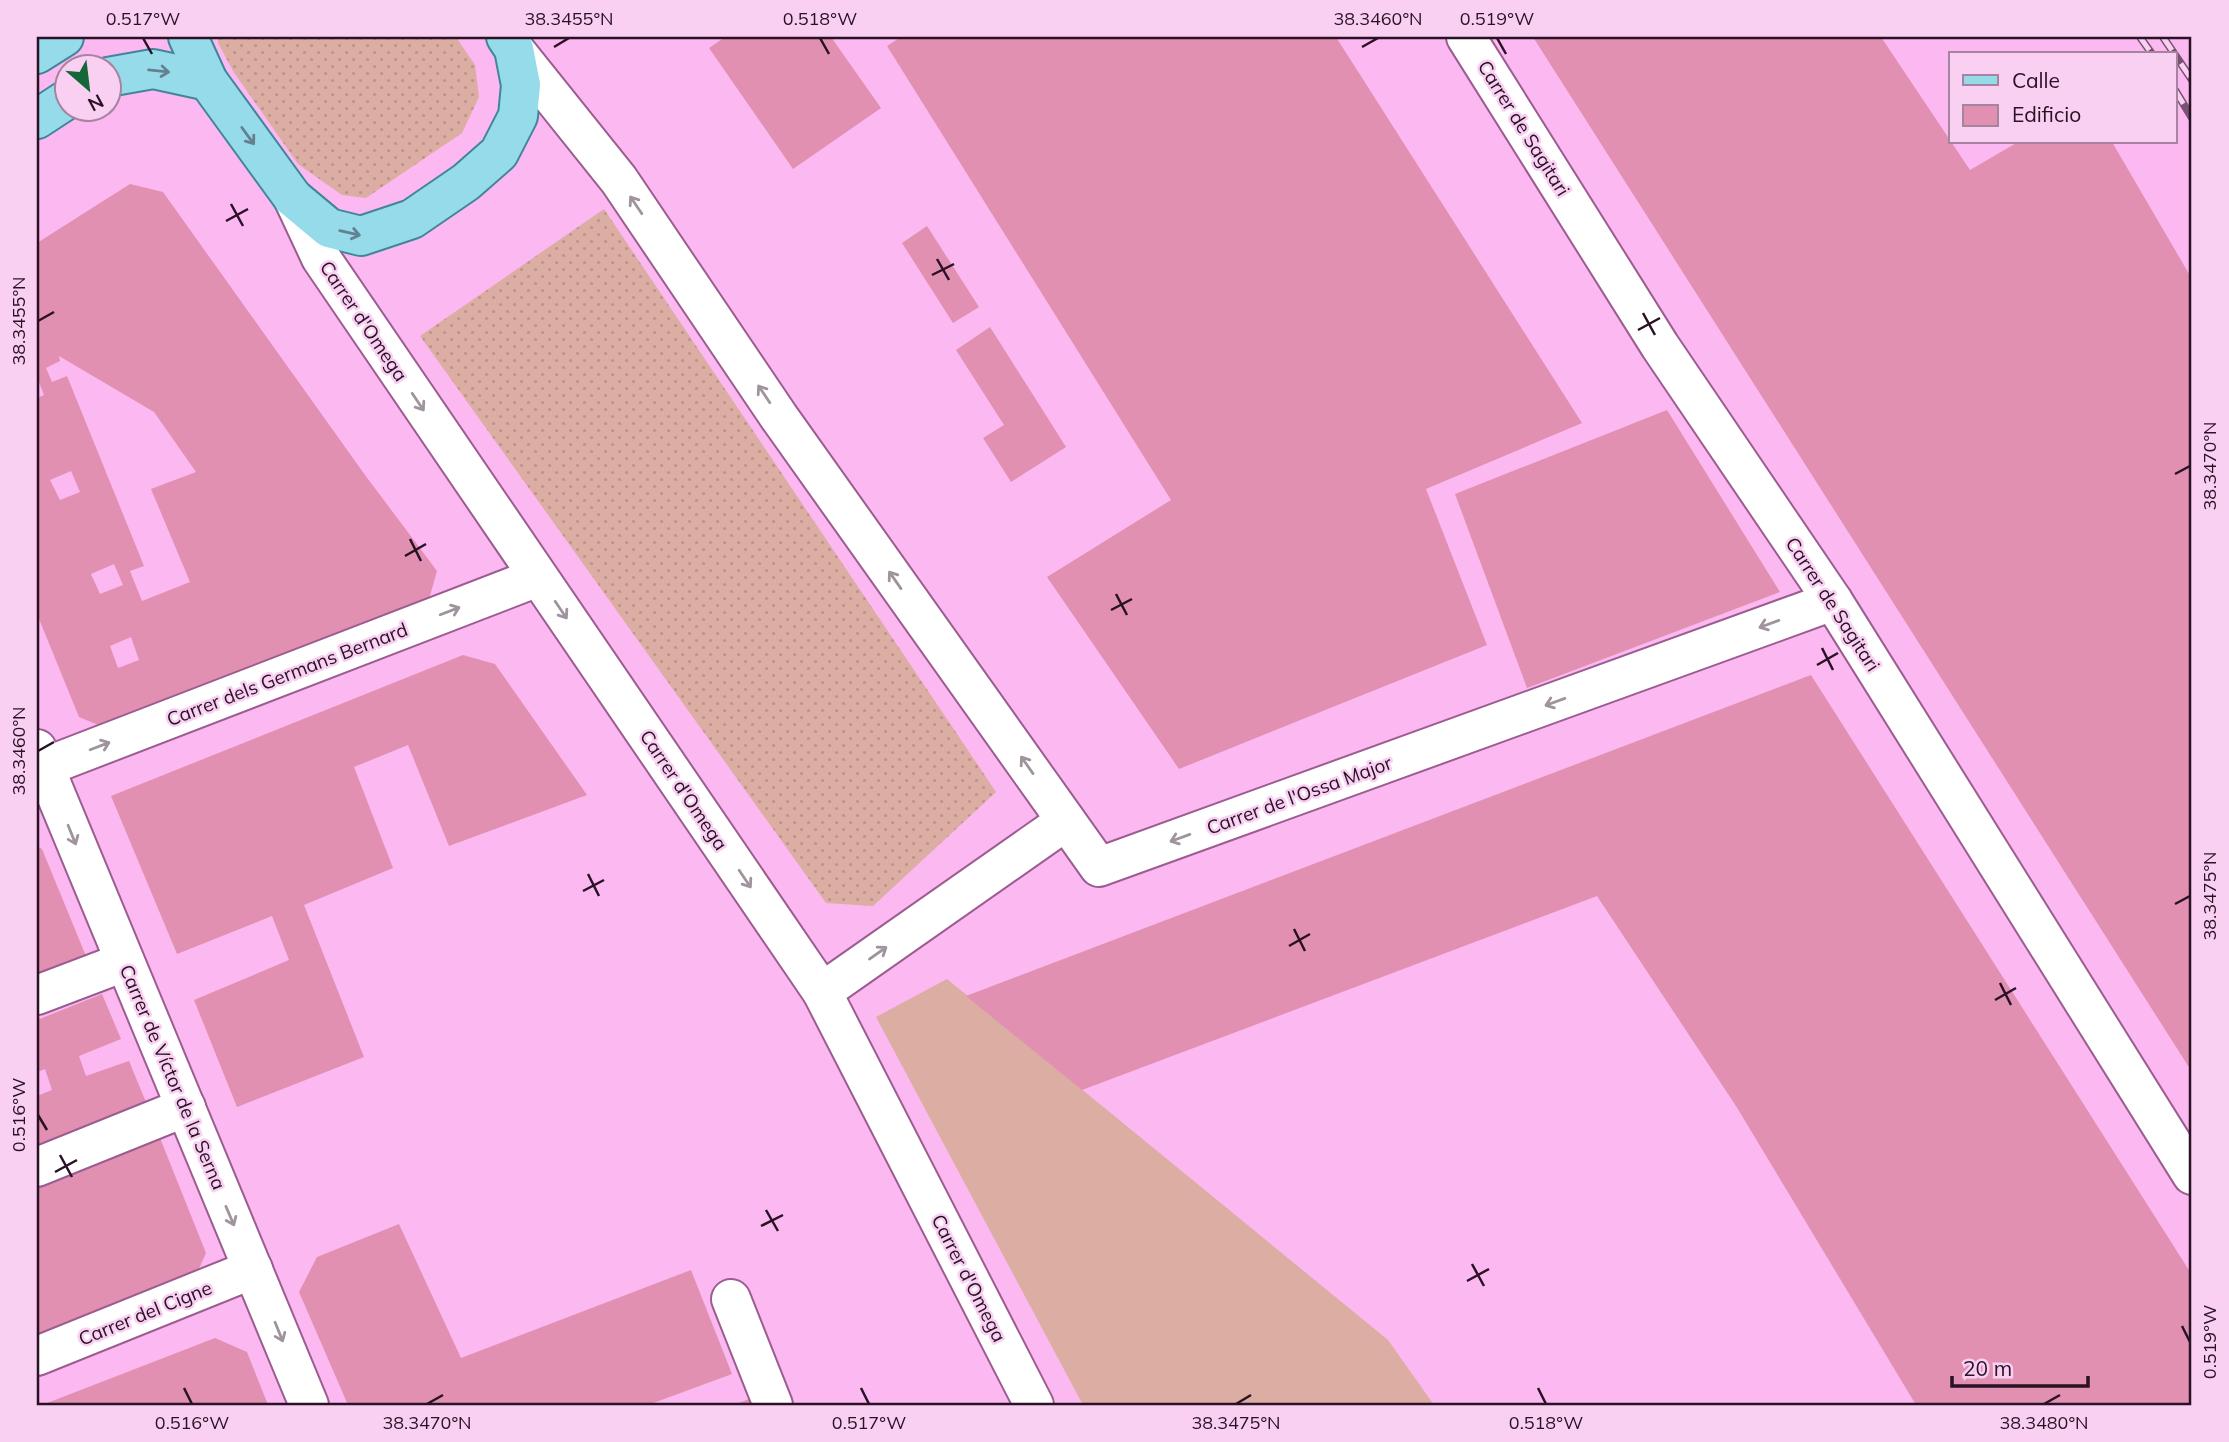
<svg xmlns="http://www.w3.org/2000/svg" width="2229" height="1442" font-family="Mulish,sans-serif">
	<defs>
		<pattern id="grass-dots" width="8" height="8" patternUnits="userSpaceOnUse" patternTransform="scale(1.75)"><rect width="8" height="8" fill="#dbada3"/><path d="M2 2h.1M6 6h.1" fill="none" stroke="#bc948c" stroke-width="1.8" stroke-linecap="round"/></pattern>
	</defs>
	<rect width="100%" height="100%" fill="#fcb8f0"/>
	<g fill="url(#grass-dots)">
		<path d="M 218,37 L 456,37 L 475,65 L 479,97 L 462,133 L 366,198 L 342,195 L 298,164 L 233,71 L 218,43 Z"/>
		<path d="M 604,209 L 996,792 L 873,906 L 826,903 L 420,336 Z"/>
	</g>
	<path fill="#dbada3" d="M 947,979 L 1388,1340 L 1434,1405 L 1083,1405 L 876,1017 Z"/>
	<g fill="#e190b2" fill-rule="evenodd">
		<path d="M 725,37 L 831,37 L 881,108 L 793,169 L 709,48 Z"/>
		<path d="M 901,37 L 1336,37 L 1582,423 L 1426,489 L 1487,645 L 1179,769 L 1047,577 L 1171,500 L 887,46 Z"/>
		<path d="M 1533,37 L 1881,37 L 1970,170 L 2018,142 L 2112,142 L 2192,279 L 2192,1072 Z"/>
		<path d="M 130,184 L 163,192 L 365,475 L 437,571 L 427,606 L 110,730 L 79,717 L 37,614 L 37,398 L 44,395 L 37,377 L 37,243 ZM 59,356 L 154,412 L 196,472 L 151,489 L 190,582 L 142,601 L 130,571 L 144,566 L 67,376 L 52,382 L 46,368 L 60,361 ZM 71,471 L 80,492 L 60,500 L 50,480 ZM 114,564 L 123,585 L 100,594 L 91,574 ZM 131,637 L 139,660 L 118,668 L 110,646 Z"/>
		<path d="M 927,226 L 979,307 L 953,323 L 902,243 Z"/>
		<path d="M 990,327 L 1066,447 L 1011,482 L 983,438 L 1004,425 L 956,350 Z"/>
		<path d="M 1667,410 L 1780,592 L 1527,688 L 1455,494 Z"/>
		<path d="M 463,655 L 495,664 L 587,795 L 449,846 L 408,745 L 354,767 L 393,868 L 304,905 L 364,1057 L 237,1107 L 194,1000 L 289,960 L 272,916 L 177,954 L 111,796 Z"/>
		<path d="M 1811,675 L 2192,1275 L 2192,1405 L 1916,1405 L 1736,1106 L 1597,896 L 1082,1090 L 966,996 Z"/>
		<path d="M 37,846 L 42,849 L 88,961 L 37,981 Z"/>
		<path d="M 102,994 L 121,1039 L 79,1056 L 86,1076 L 129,1061 L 148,1107 L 37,1149 L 37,1096 L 52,1090 L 45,1069 L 37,1072 L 37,1020 Z"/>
		<path d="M 160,1138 L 206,1253 L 193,1282 L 37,1344 L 37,1185 Z"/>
		<path d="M 399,1224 L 461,1358 L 691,1270 L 732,1374 L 648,1405 L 348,1405 L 299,1292 L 317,1257 Z"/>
		<path d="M 215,1338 L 247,1352 L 268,1405 L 42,1405 Z"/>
		<path d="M 749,1399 L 751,1405 L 734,1405 Z"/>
	</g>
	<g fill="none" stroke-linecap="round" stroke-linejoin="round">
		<defs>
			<g id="minor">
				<path d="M 1466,37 L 1660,346 L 1833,601 L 2192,1175"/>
				<path d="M 514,49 L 619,180 L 779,417 L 1099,867 L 1833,601"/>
				<path d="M 293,198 L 321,258 L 822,992 L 1034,1405"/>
				<path d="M 37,749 L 309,1405"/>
				<path d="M 37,770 L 538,577"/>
				<path d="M 822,992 L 1066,821"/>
				<path d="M 37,995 L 124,962"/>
				<path d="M 37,1167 L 186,1107"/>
				<path d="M 731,1299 L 773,1405"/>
				<path d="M 37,1356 L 253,1269"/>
			</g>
			<g id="major">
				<path d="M 188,37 L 208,81 L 293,198 L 329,228 L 361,236 L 412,219 L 466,182 L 499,153 L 518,116 L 521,85 L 514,49 L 506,37"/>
				<path d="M 37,54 L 64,37"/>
				<path d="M 108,77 L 153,69 L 208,81"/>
				<path d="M 37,119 L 66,100"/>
			</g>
		</defs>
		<use href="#minor" stroke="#9b5d90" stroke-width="42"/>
		<use href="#major" stroke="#42859b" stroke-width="42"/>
		<use href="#minor" stroke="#fff" stroke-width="38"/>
		<use href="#major" stroke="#96dbe9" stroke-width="38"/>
		<defs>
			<g id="rail">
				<path d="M 2140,37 L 2152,54"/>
				<path d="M 2163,37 L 2192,80"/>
				<path d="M 2175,90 L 2192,118"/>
			</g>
		</defs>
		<use href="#rail" stroke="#795173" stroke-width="8"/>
		<use href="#rail" stroke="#f9d0f1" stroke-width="5" stroke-dasharray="16" stroke-linecap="butt"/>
	</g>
	<defs><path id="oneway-shaft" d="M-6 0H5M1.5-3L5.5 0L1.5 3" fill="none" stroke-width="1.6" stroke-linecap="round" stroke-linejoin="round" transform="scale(1.75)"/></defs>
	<g stroke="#658091">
		<use href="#oneway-shaft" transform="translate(159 71) rotate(6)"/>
		<use href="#oneway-shaft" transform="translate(248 136) rotate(54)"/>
		<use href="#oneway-shaft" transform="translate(350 233) rotate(13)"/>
	</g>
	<g stroke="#9f949d">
		<use href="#oneway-shaft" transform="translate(636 205) rotate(-124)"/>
		<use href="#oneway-shaft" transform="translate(764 394) rotate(-124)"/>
		<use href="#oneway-shaft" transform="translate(418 402) rotate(56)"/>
		<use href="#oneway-shaft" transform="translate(895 580) rotate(-125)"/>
		<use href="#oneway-shaft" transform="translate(561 610) rotate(56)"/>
		<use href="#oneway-shaft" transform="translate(450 611) rotate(-21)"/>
		<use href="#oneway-shaft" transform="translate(1769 624) rotate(160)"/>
		<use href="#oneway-shaft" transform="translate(1555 702) rotate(160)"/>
		<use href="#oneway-shaft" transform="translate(100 746) rotate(-21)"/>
		<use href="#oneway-shaft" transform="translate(1027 765) rotate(-125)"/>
		<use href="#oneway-shaft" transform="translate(72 835) rotate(68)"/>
		<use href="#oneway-shaft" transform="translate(1180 838) rotate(160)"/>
		<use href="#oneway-shaft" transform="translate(745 879) rotate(56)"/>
		<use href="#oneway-shaft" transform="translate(878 953) rotate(-35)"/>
		<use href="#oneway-shaft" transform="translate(230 1216) rotate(67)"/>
		<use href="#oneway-shaft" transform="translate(279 1332) rotate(68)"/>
	</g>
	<path fill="none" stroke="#291126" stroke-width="2.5" d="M 143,38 L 152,54M 820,38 L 829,54M 1497,38 L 1506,54M 554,47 L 569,38M 1362,47 L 1378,38M 231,204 L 243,226M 226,221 L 248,209M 937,259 L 949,280M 932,275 L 954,264M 1643,313 L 1655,335M 38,321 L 54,312M 1638,330 L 1660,318M 2175,474 L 2190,466M 410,539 L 421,561M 405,556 L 426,544M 1116,594 L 1127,615M 1111,610 L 1132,599M 1822,648 L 1833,670M 1817,665 L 1838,653M 38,751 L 54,742M 588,874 L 599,896M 583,891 L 604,880M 2175,904 L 2190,896M 1294,929 L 1305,951M 1289,946 L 1310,934M 2000,983 L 2011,1005M 1995,1000 L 2016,988M 38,1115 L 47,1130M 60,1155 L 72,1177M 55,1172 L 77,1160M 766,1210 L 778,1231M 761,1226 L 783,1215M 1472,1264 L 1484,1286M 1467,1281 L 1489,1269M 2182,1326 L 2190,1342M 184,1388 L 192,1404M 861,1388 L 869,1404M 1538,1388 L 1546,1404M 427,1404 L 443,1395M 1236,1404 L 1251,1395M 2044,1404 L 2060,1395"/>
	<g text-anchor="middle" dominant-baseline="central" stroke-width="5" stroke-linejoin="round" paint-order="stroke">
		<g font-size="19" fill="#291126" stroke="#f9d0f1">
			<text transform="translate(1524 128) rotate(58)">Carrer de Sagitari</text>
			<text transform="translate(364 321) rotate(56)">Carrer d'Omega</text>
			<text transform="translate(1833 604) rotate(57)">Carrer de Sagitari</text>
			<text transform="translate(287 674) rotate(-21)">Carrer dels Germans Bernard</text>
			<text transform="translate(684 790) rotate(56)">Carrer d'Omega</text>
			<text transform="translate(1299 795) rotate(-20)">Carrer de l'Ossa Major</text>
			<text transform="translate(173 1077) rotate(67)">Carrer de Víctor de la Serna</text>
			<text transform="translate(969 1278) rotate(63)">Carrer d'Omega</text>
			<text transform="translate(145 1313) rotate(-22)">Carrer del Cigne</text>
		</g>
	</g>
	<rect width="2229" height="1442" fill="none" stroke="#f9d0f1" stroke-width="77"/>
	<rect x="1949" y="52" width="228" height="91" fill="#f9d0f1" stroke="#a684a0" stroke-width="2"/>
	<rect x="1963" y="75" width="35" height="10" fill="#96dbe9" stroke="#a684a0" stroke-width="2"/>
	<text x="2012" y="88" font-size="21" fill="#291126">Calle</text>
	<rect x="1963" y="105" width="35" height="21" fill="#e190b2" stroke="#a684a0" stroke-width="2"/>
	<text x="2012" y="122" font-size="21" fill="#291126">Edificio</text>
	<g transform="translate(88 88) rotate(152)"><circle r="33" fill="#f9d0f1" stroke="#a684a0" stroke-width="2"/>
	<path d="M0-5L12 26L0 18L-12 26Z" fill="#136738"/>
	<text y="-10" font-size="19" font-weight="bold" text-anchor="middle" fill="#291126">N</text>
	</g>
	<path d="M1952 1376v10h136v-10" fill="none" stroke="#291126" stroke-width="3.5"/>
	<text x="1963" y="1376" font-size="21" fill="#291126" stroke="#f9d0f1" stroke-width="5" paint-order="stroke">20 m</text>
	<rect x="38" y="38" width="2152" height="1366" fill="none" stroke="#291126" stroke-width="2.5"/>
	<g font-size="18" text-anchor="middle" fill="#291126">
		<text x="143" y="25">0.517°W</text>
		<text x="569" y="25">38.3455°N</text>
		<text x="820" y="25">0.518°W</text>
		<text x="1378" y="25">38.3460°N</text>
		<text x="1497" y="25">0.519°W</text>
		<text transform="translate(19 321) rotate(-90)" y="6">38.3455°N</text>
		<text transform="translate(2210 466) rotate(-90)" y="6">38.3470°N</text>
		<text transform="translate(19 751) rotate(-90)" y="6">38.3460°N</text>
		<text transform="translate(2210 896) rotate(-90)" y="6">38.3475°N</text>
		<text transform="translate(19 1115) rotate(-90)" y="6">0.516°W</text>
		<text transform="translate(2210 1342) rotate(-90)" y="6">0.519°W</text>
		<text x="192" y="1429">0.516°W</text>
		<text x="427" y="1429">38.3470°N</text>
		<text x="869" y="1429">0.517°W</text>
		<text x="1236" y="1429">38.3475°N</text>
		<text x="1546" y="1429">0.518°W</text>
		<text x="2044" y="1429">38.3480°N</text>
	</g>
</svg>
